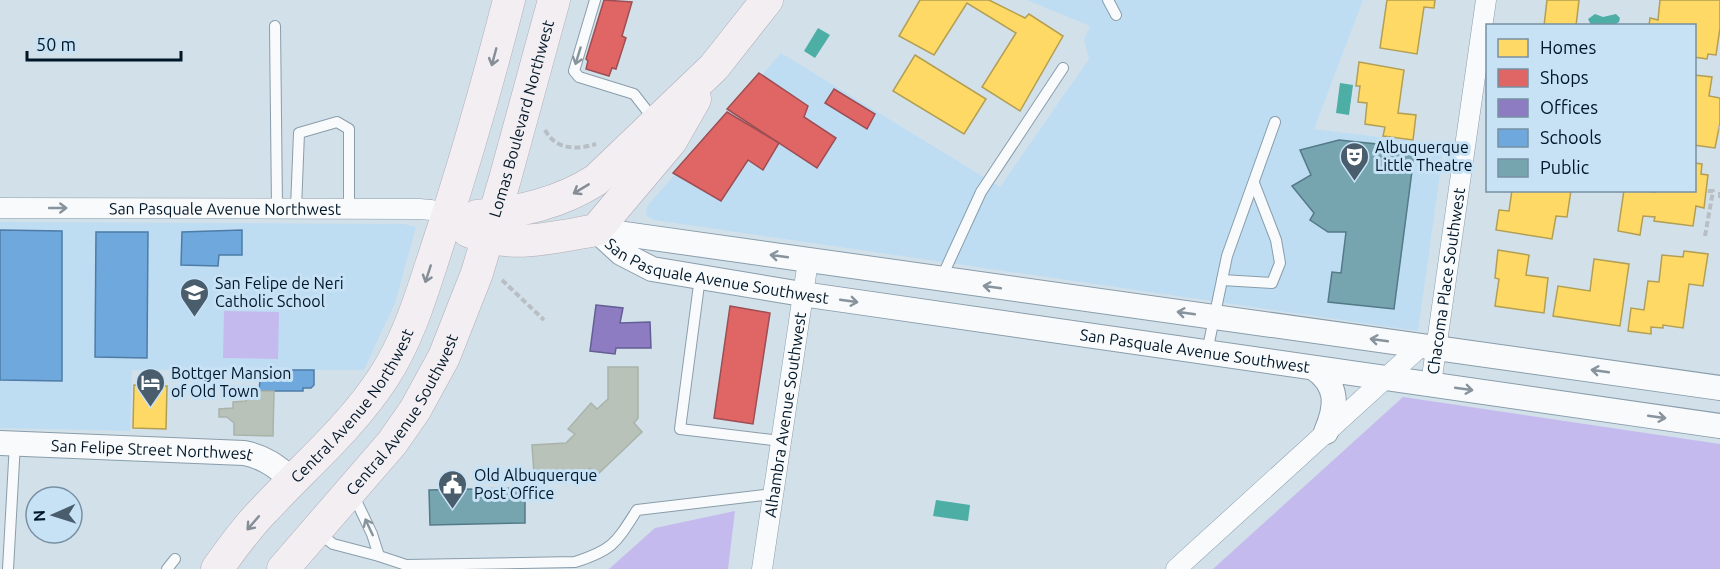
<svg xmlns="http://www.w3.org/2000/svg" width="1720" height="569" font-family="Ubuntu,sans-serif">
	<rect width="100%" height="100%" fill="#d2e0ea"/>
	<g fill="#beddf3">
		<path d="M 1027,0 L 1363,0 L 1314,129 L 1444,145 L 1418,331 L 654,220 L 647,216 L 646,209 L 649,204 L 781,53 L 1000,187 L 1089,59 L 1084,40 L 1090,26 Z"/>
		<path d="M 0,222 L 404,224 L 416,227 L 395,303 L 364,370 L 132,370 L 130,431 L 0,428 Z"/>
	</g>
	<g fill="#c5baed">
		<path d="M 224,311 L 279,312 L 278,359 L 223,358 Z"/>
		<path d="M 1403,397 L 1720,444 L 1720,569 L 1213,569 Z"/>
		<path d="M 735,511 L 728,569 L 609,569 L 655,528 Z"/>
	</g>
	<g fill="#4daea5">
		<path d="M 1595,14 L 1603,17 L 1616,14 L 1620,18 L 1619,22 L 1614,25 L 1591,25 L 1588,19 Z"/>
		<path d="M 818,28 L 830,35 L 815,58 L 804,51 Z"/>
		<path d="M 1340,83 L 1353,85 L 1349,115 L 1336,113 Z"/>
		<path d="M 936,500 L 970,505 L 968,521 L 933,516 Z"/>
	</g>
	<g fill="#ffd966" stroke="#b29f53" stroke-width="1.5">
		<path d="M 920,0 L 989,0 L 1025,18 L 1029,14 L 1063,36 L 1020,111 L 982,87 L 1016,33 L 967,3 L 934,55 L 899,36 Z"/>
		<path d="M 1387,0 L 1435,0 L 1434,8 L 1424,7 L 1417,54 L 1380,48 Z"/>
		<path d="M 1547,0 L 1579,0 L 1576,26 L 1544,26 Z"/>
		<path d="M 1660,0 L 1720,0 L 1720,28 L 1716,55 L 1708,54 L 1707,59 L 1694,57 L 1694,26 L 1649,26 L 1650,18 L 1658,20 Z"/>
		<path d="M 915,55 L 986,99 L 964,134 L 893,91 Z"/>
		<path d="M 1359,62 L 1404,70 L 1398,113 L 1416,115 L 1413,140 L 1383,136 L 1385,127 L 1365,124 L 1367,103 L 1358,102 L 1360,86 L 1356,86 Z"/>
		<path d="M 1694,75 L 1712,77 L 1709,96 L 1720,98 L 1720,123 L 1715,148 L 1694,145 Z"/>
		<path d="M 1694,163 L 1702,164 L 1701,174 L 1708,175 L 1704,208 L 1696,206 L 1693,226 L 1654,221 L 1655,217 L 1643,216 L 1640,235 L 1618,231 L 1624,190 L 1656,192 L 1656,190 L 1694,190 Z"/>
		<path d="M 1512,190 L 1571,190 L 1567,217 L 1556,216 L 1552,239 L 1496,230 L 1499,210 L 1509,211 Z"/>
		<path d="M 1498,250 L 1529,255 L 1526,275 L 1548,278 L 1544,313 L 1495,306 L 1499,279 L 1495,278 Z"/>
		<path d="M 1684,251 L 1708,254 L 1703,286 L 1689,284 L 1683,328 L 1663,325 L 1663,328 L 1651,327 L 1651,334 L 1628,331 L 1631,308 L 1644,310 L 1648,281 L 1659,282 L 1662,255 L 1683,257 Z"/>
		<path d="M 1594,259 L 1629,264 L 1620,326 L 1553,316 L 1558,286 L 1590,291 Z"/>
		<path d="M 134,385 L 167,386 L 166,429 L 133,428 Z"/>
	</g>
	<g fill="#e06666" stroke="#9d4e53" stroke-width="1.5">
		<path d="M 604,0 L 632,2 L 622,36 L 626,38 L 616,69 L 612,68 L 609,76 L 586,69 L 588,61 L 586,59 Z"/>
		<path d="M 759,73 L 808,106 L 804,117 L 836,138 L 817,168 L 727,109 Z"/>
		<path d="M 834,89 L 875,114 L 867,129 L 825,103 Z"/>
		<path d="M 727,112 L 779,143 L 763,170 L 748,160 L 721,201 L 673,173 Z"/>
		<path d="M 730,306 L 770,313 L 753,424 L 714,418 Z"/>
	</g>
	<path fill="#8e7cc3" stroke="#635e94" stroke-width="1.5" d="M 596,305 L 623,308 L 620,323 L 650,322 L 651,348 L 616,348 L 615,354 L 590,351 Z"/>
	<g fill="#6fa8dc" stroke="#4e7ca6" stroke-width="1.5">
		<path d="M 0,230 L 62,231 L 62,381 L 0,380 Z"/>
		<path d="M 242,230 L 242,255 L 219,255 L 218,266 L 181,265 L 182,232 Z"/>
		<path d="M 96,232 L 148,232 L 147,358 L 95,357 Z"/>
		<path d="M 261,370 L 314,370 L 314,385 L 311,388 L 303,388 L 303,391 L 259,391 Z"/>
	</g>
	<g fill="#76a5af" stroke="#537a86" stroke-width="1.5">
		<path d="M 1339,140 L 1415,148 L 1394,309 L 1328,302 L 1332,272 L 1341,273 L 1346,232 L 1328,232 L 1310,220 L 1314,213 L 1292,186 L 1311,175 L 1300,150 Z"/>
		<path d="M 525,488 L 525,523 L 430,525 L 429,490 Z"/>
	</g>
	<g fill="#b8c2b8" stroke="#a9b3aa" stroke-width="1.5">
		<path d="M 608,367 L 638,367 L 638,418 L 634,423 L 642,432 L 597,475 L 590,468 L 584,475 L 534,474 L 532,445 L 566,443 L 575,434 L 568,429 L 591,403 L 597,409 L 608,399 Z"/>
		<path d="M 246,391 L 274,391 L 273,436 L 234,435 L 234,423 L 227,417 L 219,417 L 219,409 L 233,408 L 233,402 L 246,401 Z"/>
	</g>
	<g fill="none" stroke-linecap="round" stroke-linejoin="round">
		<defs>
			<g id="service">
				<path d="M 595,0 L 574,71 L 579,77 L 634,94 L 655,121"/>
				<path d="M 1108,0 L 1116,15"/>
				<path d="M 275,26 L 277,208"/>
				<path d="M 296,208 L 299,133 L 337,122 L 349,129 L 349,208"/>
				<path d="M 700,277 L 680,429 L 781,441"/>
				<path d="M 941,279 L 981,192 L 1063,68"/>
				<path d="M 1222,280 L 1272,283 L 1280,263 L 1276,240 L 1254,183"/>
				<path d="M 1207,352 L 1227,256 L 1275,122"/>
				<path d="M 318,532 L 333,544 L 379,556 L 372,534 L 353,494"/>
				<path d="M 379,556 L 406,565 L 575,562 C 613,550 616,543 637,510 L 773,494"/>
				<path d="M 8,569 L 15,443"/>
				<path d="M 167,569 L 175,559"/>
			</g>
			<g id="minor">
				<path id="s1" d="M 0,208 L 419,209 L 431,210 L 446,218"/>
				<path id="s2" d="M 1431,384 L 1486,0"/>
				<path id="s3" d="M 762,569 L 808,261"/>
				<path d="M 1176,569 L 1421,346"/>
			</g>
			<g id="tertiary">
				<path id="s4" d="M 596,230 L 621,253 L 652,269 L 802,294 L 1720,426"/>
				<path d="M 596,230 L 1720,388"/>
				<path d="M 1314,368 C 1339,386 1337,406 1326,432"/>
				<path id="s5" d="M 0,443 L 244,453 C 265,457 277,467 293,480"/>
			</g>
			<g id="primary">
				<path d="M 477,216 C 520,212 560,203 596,180 L 714,67 L 767,0"/>
				<path d="M 468,231 C 511,249 551,238 596,230 L 671,141 L 695,99"/>
				<path id="s6" d="M 217,569 C 232,548 247,527 265,509 C 305,466 351,427 383,378 C 410,337 423,289 438,244 C 465,163 488,82 509,0"/>
				<path id="s7" d="M 283,569 L 392,443 L 415,410 L 444,357 L 477,273 L 505,179 L 554,0"/>
			</g>
		</defs>
		<use href="#service" stroke="#899daa" stroke-width="12"/>
		<use href="#minor" stroke="#899daa" stroke-width="21"/>
		<use href="#tertiary" stroke="#899daa" stroke-width="26"/>
		<use href="#primary" stroke="#b1aeb7" stroke-width="33"/>
		<g stroke="#b8bec3" stroke-width="4" stroke-dasharray="6 3" stroke-linecap="butt">
			<path d="M 1718,127 L 1720,128"/>
			<path d="M 545,130 C 556,150 576,150 596,144"/>
			<path d="M 1720,192 L 1720,198"/>
			<path d="M 1705,236 L 1713,191 L 1706,191"/>
			<path d="M 502,280 L 544,320"/>
		</g>
		<use href="#service" stroke="#f8fafc" stroke-width="10"/>
		<use href="#minor" stroke="#f8fafc" stroke-width="20"/>
		<use href="#tertiary" stroke="#f8fafc" stroke-width="24"/>
		<use href="#primary" stroke="#f2eef2" stroke-width="32"/>
	</g>
	<defs><path id="oneway-shaft" d="M-6 0H5M1.5-3L5.5 0L1.5 3" fill="none" stroke-width="1.6" stroke-linecap="round" stroke-linejoin="round" transform="scale(1.5)"/></defs>
	<g stroke="#88949d">
		<use href="#oneway-shaft" transform="translate(578 56) rotate(107)"/>
		<use href="#oneway-shaft" transform="translate(58 208)"/>
		<use href="#oneway-shaft" transform="translate(779 256) rotate(-172)"/>
		<use href="#oneway-shaft" transform="translate(992 287) rotate(-172)"/>
		<use href="#oneway-shaft" transform="translate(849 301) rotate(8)"/>
		<use href="#oneway-shaft" transform="translate(1186 313) rotate(-172)"/>
		<use href="#oneway-shaft" transform="translate(1379 340) rotate(-172)"/>
		<use href="#oneway-shaft" transform="translate(1600 371) rotate(-172)"/>
		<use href="#oneway-shaft" transform="translate(1464 389) rotate(8)"/>
		<use href="#oneway-shaft" transform="translate(1657 417) rotate(8)"/>
		<use href="#oneway-shaft" transform="translate(369 527) rotate(-115)"/>
	</g>
	<g stroke="#858d97">
		<use href="#oneway-shaft" transform="translate(494 57) rotate(105)"/>
		<use href="#oneway-shaft" transform="translate(581 189) rotate(149)"/>
		<use href="#oneway-shaft" transform="translate(428 274) rotate(108)"/>
		<use href="#oneway-shaft" transform="translate(253 523) rotate(131)"/>
	</g>
	<defs>
		<symbol id="theatre-pin" viewBox="-11 -11 22 30"><path d="M0 17L-7.5 6A9.5 9.5 0 1 1 7.5 6Z" fill="#4a5d6c" stroke="#c7e1f5"/><path d="M-5-5.5Q0-4 5-5.5V0Q5 5 0 6Q-5 5-5 0ZM-3.3-2.5H-1v1.5H-3.3ZM1-2.5H3.3v1.5H1ZM-2.8 1Q0 5.5 2.8 1Z" fill="#fff"/></symbol>
		<symbol id="school-pin" viewBox="-11 -11 22 30"><path d="M0 17L-7.5 6A9.5 9.5 0 1 1 7.5 6Z" fill="#4a5d6c" stroke="#c7e1f5"/><path d="M0-5L7-2L0 1L-7-2ZM-4 1L0 2.5L4 1V4Q0 6-4 4Z" fill="#fff"/></symbol>
		<symbol id="hotel-pin" viewBox="-11 -11 22 30"><path d="M0 17L-7.5 6A9.5 9.5 0 1 1 7.5 6Z" fill="#4a5d6c" stroke="#c7e1f5"/><path d="M-6-4.5h1.5V1H6V5H4.5V3h-9V5H-6ZM-4 0a1.8 1.8 0 1 1 3.6 0ZM.5 0V-2.5h3Q6-2.5 6 0Z" fill="#fff"/></symbol>
		<symbol id="civic-pin" viewBox="-11 -11 22 30"><path d="M0 17L-7.5 6A9.5 9.5 0 1 1 7.5 6Z" fill="#4a5d6c" stroke="#c7e1f5"/><path d="M-.6-6.5H3V-4.5H.6V-3L4-1V1h2V6H-6V1h2V-1L-.6-3ZM-1.2 2.5V6h2.4V2.5Z" fill="#fff"/></symbol>
	</defs>
	<g fill-rule="evenodd">
		<use href="#theatre-pin" x="1338" y="140" width="33" height="45"/>
		<use href="#school-pin" x="178" y="276" width="33" height="45"/>
		<use href="#hotel-pin" x="134" y="366" width="33" height="45"/>
		<use href="#civic-pin" x="436" y="468" width="33" height="45"/>
	</g>
	<g text-anchor="middle" dominant-baseline="central" stroke-width="6" stroke-linejoin="round" paint-order="stroke">
		<g font-size="16" fill="#001728" stroke="#c7e1f5">
			<text stroke="none"><textPath href="#s7" startOffset="518">Lomas Boulevard Northwest</textPath></text>
			<text stroke="none"><textPath href="#s1" startOffset="225">San Pasquale Avenue Northwest</textPath></text>
			<text stroke="none"><textPath href="#s4" startOffset="132">San Pasquale Avenue Southwest</textPath></text>
			<text stroke="none"><textPath href="#s2" startOffset="104">Chacoma Place Southwest</textPath></text>
			<text stroke="none"><textPath href="#s4" startOffset="618">San Pasquale Avenue Southwest</textPath></text>
			<text stroke="none"><textPath href="#s6" startOffset="213">Central Avenue Northwest</textPath></text>
			<text stroke="none"><textPath href="#s7" startOffset="196">Central Avenue Southwest</textPath></text>
			<text stroke="none"><textPath href="#s3" startOffset="156">Alhambra Avenue Southwest</textPath></text>
			<text stroke="none"><textPath href="#s5" startOffset="152">San Felipe Street Northwest</textPath></text>
		</g>
		<g font-size="16" fill="#001728" stroke="#c7e1f5" text-anchor="start">
			<text x="1375" y="147">Albuquerque<tspan x="1375" dy="18">Little Theatre</tspan></text>
			<text x="215" y="283">San Felipe de Neri<tspan x="215" dy="18">Catholic School</tspan></text>
			<text x="171" y="373">Bottger Mansion<tspan x="171" dy="18">of Old Town</tspan></text>
			<text x="474" y="475">Old Albuquerque<tspan x="474" dy="18">Post Office</tspan></text>
		</g>
	</g>
	<rect x="1486" y="24" width="210" height="168" fill="#c7e1f5" stroke="#7790a3" stroke-width="1.5"/>
	<rect x="1498" y="39" width="30" height="18" fill="#ffd966" stroke="#7790a3" stroke-width="1.5"/>
	<text x="1540" y="54" font-size="18" fill="#001728">Homes</text>
	<rect x="1498" y="69" width="30" height="18" fill="#e06666" stroke="#7790a3" stroke-width="1.5"/>
	<text x="1540" y="84" font-size="18" fill="#001728">Shops</text>
	<rect x="1498" y="99" width="30" height="18" fill="#8e7cc3" stroke="#7790a3" stroke-width="1.5"/>
	<text x="1540" y="114" font-size="18" fill="#001728">Offices</text>
	<rect x="1498" y="129" width="30" height="18" fill="#6fa8dc" stroke="#7790a3" stroke-width="1.5"/>
	<text x="1540" y="144" font-size="18" fill="#001728">Schools</text>
	<rect x="1498" y="159" width="30" height="18" fill="#76a5af" stroke="#7790a3" stroke-width="1.5"/>
	<text x="1540" y="174" font-size="18" fill="#001728">Public</text>
	<g transform="translate(54 515) rotate(267)"><circle r="28" fill="#c7e1f5" stroke="#7790a3" stroke-width="1.5"/>
	<path d="M0-4.5L10 22L0 15L-10 22Z" fill="#4a5d6c"/>
	<text y="-9" font-size="16" font-weight="bold" text-anchor="middle" fill="#001728">N</text>
	</g>
	<path d="M27 51v9h154v-9" fill="none" stroke="#001728" stroke-width="3"/>
	<text x="36" y="51" font-size="18" fill="#001728" stroke="#c7e1f5" stroke-width="4.5" paint-order="stroke">50 m</text>
</svg>
